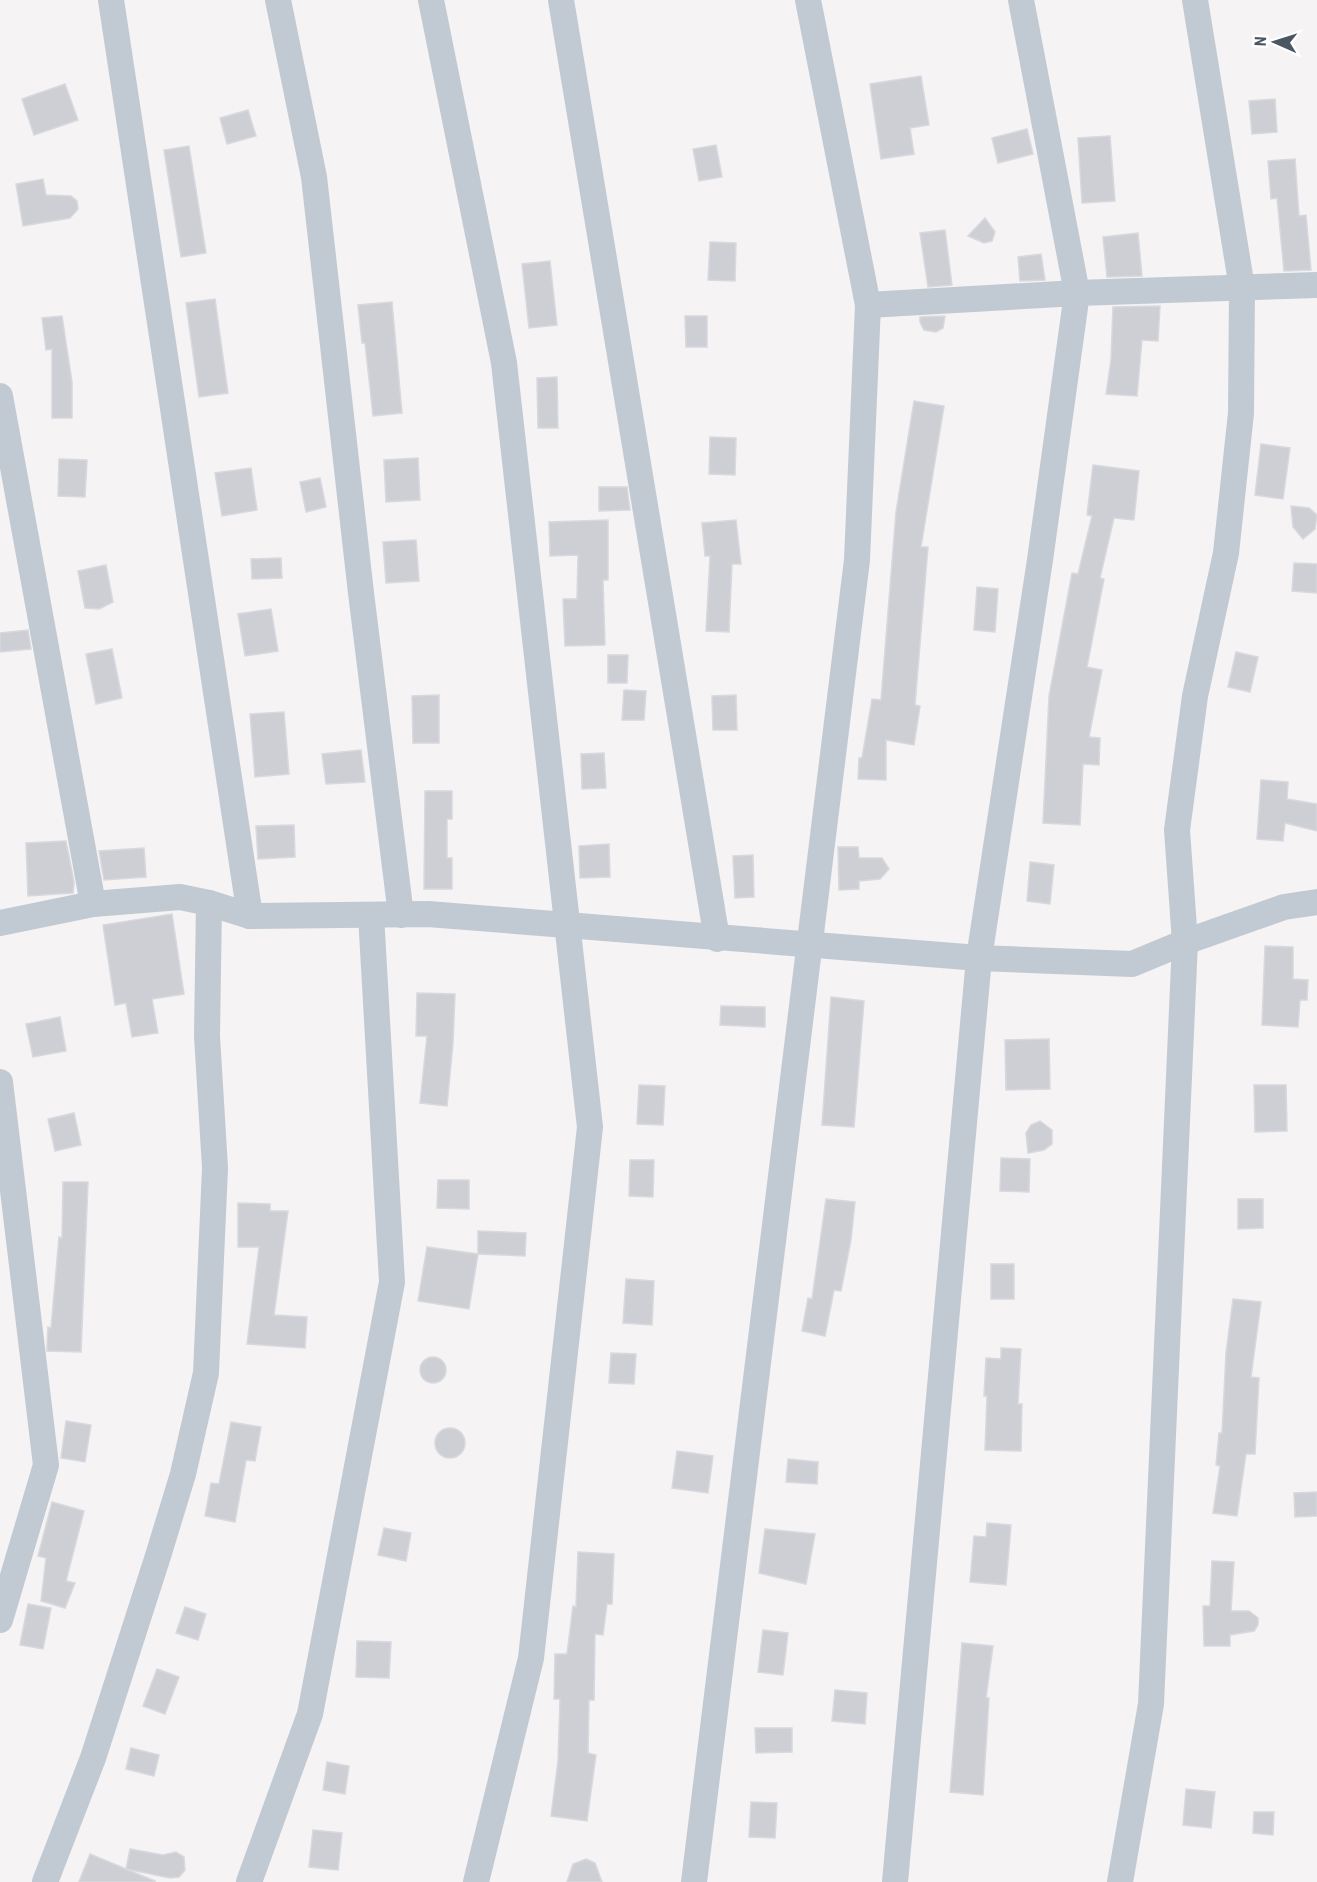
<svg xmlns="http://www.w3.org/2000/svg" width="1317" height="1882" font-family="'Roboto Condensed',sans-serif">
	<rect width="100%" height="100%" fill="#f5f3f3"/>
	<g fill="#cdcfd5" stroke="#d7d9de" stroke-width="1.5">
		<path d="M 921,76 L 929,125 L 910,128 L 914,154 L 881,159 L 870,84 Z"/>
		<path d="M 65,84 L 78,120 L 34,135 L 22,99 Z"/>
		<path d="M 1275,99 L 1277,132 L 1252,134 L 1249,101 Z"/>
		<path d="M 248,110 L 256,136 L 227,144 L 220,118 Z"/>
		<path d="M 1027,129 L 1033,154 L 998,163 L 992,138 Z"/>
		<path d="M 1110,136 L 1115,201 L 1082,203 L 1078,138 Z"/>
		<path d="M 716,145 L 722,177 L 699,181 L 693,149 Z"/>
		<path d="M 189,146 L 206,253 L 181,257 L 164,150 Z"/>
		<path d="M 1295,159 L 1299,216 L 1306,215 L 1311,270 L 1284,271 L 1277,198 L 1271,199 L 1268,161 Z"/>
		<path d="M 43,179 L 46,195 L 71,196 L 77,201 L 78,209 L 70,218 L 23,226 L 16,184 Z"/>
		<path d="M 985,218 L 995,232 L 992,241 L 984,243 L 968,236 Z"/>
		<path d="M 945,230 L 952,285 L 928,287 L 920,233 Z"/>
		<path d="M 1138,233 L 1142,276 L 1107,277 L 1103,237 Z"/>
		<path d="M 710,242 L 736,243 L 735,281 L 708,280 Z"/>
		<path d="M 1041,254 L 1045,280 L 1020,281 L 1018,257 Z"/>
		<path d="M 550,261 L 557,325 L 529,328 L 522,264 Z"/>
		<path d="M 215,299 L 228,393 L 199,397 L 186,303 Z"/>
		<path d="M 392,302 L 402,413 L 373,416 L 365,343 L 362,343 L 358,305 Z"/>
		<path d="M 1160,306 L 1158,341 L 1142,340 L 1137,396 L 1106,394 L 1111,360 L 1113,307 Z"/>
		<path d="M 62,316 L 72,382 L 72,418 L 52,418 L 52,349 L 46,350 L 42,318 Z"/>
		<path d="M 685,316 L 707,316 L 707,347 L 686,347 Z"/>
		<path d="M 945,316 L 943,328 L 936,332 L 924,330 L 920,322 L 920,317 Z"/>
		<path d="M 557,377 L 558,428 L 538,428 L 537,378 Z"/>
		<path d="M 914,401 L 944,406 L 921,547 L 928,547 L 915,705 L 920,706 L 914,745 L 886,740 L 886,780 L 858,779 L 859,758 L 862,758 L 872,699 L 881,700 L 896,512 Z"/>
		<path d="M 710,437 L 736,438 L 735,475 L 709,474 Z"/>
		<path d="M 1261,444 L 1290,448 L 1283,499 L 1255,495 Z"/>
		<path d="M 418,458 L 420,500 L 386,502 L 384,460 Z"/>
		<path d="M 59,459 L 87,460 L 85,497 L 58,496 Z"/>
		<path d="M 1093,465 L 1139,471 L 1134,520 L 1114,518 L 1100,578 L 1104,579 L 1087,667 L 1102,670 L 1089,737 L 1100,738 L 1099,765 L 1083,764 L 1080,825 L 1043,823 L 1049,696 L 1072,573 L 1078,574 L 1092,516 L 1087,515 Z"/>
		<path d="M 251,468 L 257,510 L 222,516 L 215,473 Z"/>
		<path d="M 320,478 L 326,507 L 306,512 L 300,482 Z"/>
		<path d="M 599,487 L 627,487 L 630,510 L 599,511 Z"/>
		<path d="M 1291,506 L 1309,508 L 1317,515 L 1315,529 L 1303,539 L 1293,527 Z"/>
		<path d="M 608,520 L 608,580 L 603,580 L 605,645 L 565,646 L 563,599 L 577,599 L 578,555 L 550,556 L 549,522 Z"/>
		<path d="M 736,520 L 741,564 L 732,564 L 729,632 L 706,631 L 710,556 L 705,556 L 702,523 Z"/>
		<path d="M 416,540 L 419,581 L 386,583 L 383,542 Z"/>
		<path d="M 281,558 L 282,578 L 252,579 L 251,559 Z"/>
		<path d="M 1294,563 L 1317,564 L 1317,593 L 1292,591 Z"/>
		<path d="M 106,565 L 113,602 L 99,609 L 85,608 L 78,571 Z"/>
		<path d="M 977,587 L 998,589 L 995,632 L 974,630 Z"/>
		<path d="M 271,609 L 278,651 L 245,656 L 238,614 Z"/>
		<path d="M 28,630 L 31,649 L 0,652 L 0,633 Z"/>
		<path d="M 112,649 L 122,698 L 96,704 L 86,654 Z"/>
		<path d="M 1236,652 L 1258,657 L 1250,692 L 1228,687 Z"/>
		<path d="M 608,655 L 628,655 L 627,683 L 608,683 Z"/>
		<path d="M 624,690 L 646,691 L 644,720 L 622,720 Z"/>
		<path d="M 439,695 L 439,743 L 413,743 L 412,696 Z"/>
		<path d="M 736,695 L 737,730 L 713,730 L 712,696 Z"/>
		<path d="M 284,712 L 289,774 L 255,777 L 250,714 Z"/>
		<path d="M 361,750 L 365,782 L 326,784 L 322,754 Z"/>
		<path d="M 604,753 L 606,788 L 582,789 L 581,754 Z"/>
		<path d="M 1261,780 L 1288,782 L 1287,799 L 1317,804 L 1317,831 L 1285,823 L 1283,841 L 1257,839 Z"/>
		<path d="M 425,791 L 452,791 L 452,819 L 447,819 L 447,858 L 452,858 L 452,889 L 424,889 Z"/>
		<path d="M 294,825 L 295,857 L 258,859 L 256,826 Z"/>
		<path d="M 66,841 L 74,882 L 73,893 L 28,896 L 26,843 Z"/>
		<path d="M 609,844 L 610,877 L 580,878 L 579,846 Z"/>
		<path d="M 838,847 L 858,847 L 859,858 L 882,858 L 889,869 L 880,879 L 859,881 L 859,889 L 839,890 Z"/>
		<path d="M 144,848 L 146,877 L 104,880 L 99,851 Z"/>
		<path d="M 753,855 L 754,897 L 735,898 L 733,856 Z"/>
		<path d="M 1030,862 L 1054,865 L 1050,904 L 1027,901 Z"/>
		<path d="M 172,914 L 184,994 L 152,999 L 158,1033 L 132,1037 L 126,1003 L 115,1005 L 103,925 Z"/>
		<path d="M 1265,946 L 1293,947 L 1293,979 L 1308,980 L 1307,1000 L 1300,1000 L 1298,1027 L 1262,1025 Z"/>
		<path d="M 417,993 L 455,994 L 453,1043 L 447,1106 L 420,1103 L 427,1036 L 416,1036 Z"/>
		<path d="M 831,997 L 864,1001 L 854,1127 L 822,1125 Z"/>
		<path d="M 721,1006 L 765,1007 L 765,1027 L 720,1025 Z"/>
		<path d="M 60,1017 L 66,1051 L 33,1057 L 26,1024 Z"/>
		<path d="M 1049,1039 L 1050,1089 L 1006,1090 L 1005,1040 Z"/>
		<path d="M 639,1085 L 665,1086 L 663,1125 L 637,1124 Z"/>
		<path d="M 1254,1085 L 1286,1085 L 1287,1131 L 1255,1132 Z"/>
		<path d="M 74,1113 L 81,1145 L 55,1151 L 48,1119 Z"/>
		<path d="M 1040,1121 L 1052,1130 L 1052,1144 L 1044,1150 L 1028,1153 L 1026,1133 L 1031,1125 Z"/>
		<path d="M 1001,1158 L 1030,1159 L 1029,1192 L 1000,1191 Z"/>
		<path d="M 630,1160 L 654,1160 L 653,1197 L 629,1196 Z"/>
		<path d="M 438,1180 L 469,1180 L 469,1209 L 437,1208 Z"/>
		<path d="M 63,1182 L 88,1182 L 81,1352 L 47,1351 L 47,1346 L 48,1327 L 51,1328 L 59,1237 L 62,1238 Z"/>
		<path d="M 826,1199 L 855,1202 L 851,1240 L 841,1291 L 834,1290 L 825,1336 L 802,1331 L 808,1298 L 812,1299 Z"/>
		<path d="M 1238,1199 L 1263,1199 L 1263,1228 L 1238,1229 Z"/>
		<path d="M 238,1203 L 270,1204 L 270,1211 L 288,1211 L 274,1315 L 307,1317 L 305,1348 L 247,1344 L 259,1247 L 238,1247 Z"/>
		<path d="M 478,1231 L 526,1233 L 525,1256 L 478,1254 Z"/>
		<path d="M 427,1247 L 478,1254 L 469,1309 L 418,1301 Z"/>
		<rect x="991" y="1264" width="23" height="35"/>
		<path d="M 626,1279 L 654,1281 L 652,1325 L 623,1323 Z"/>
		<path d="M 1233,1299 L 1261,1302 L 1251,1377 L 1259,1378 L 1255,1454 L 1246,1454 L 1237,1516 L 1213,1513 L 1220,1466 L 1216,1465 L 1219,1433 L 1222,1433 L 1226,1353 Z"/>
		<path d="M 1001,1348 L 1021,1349 L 1018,1404 L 1022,1404 L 1021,1451 L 985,1450 L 987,1396 L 984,1396 L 986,1358 L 1001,1359 Z"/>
		<path d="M 611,1353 L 636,1354 L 634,1384 L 609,1383 Z"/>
		<circle cx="433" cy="1370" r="13"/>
		<path d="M 66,1421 L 91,1425 L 85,1462 L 61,1458 Z"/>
		<path d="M 231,1422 L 261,1427 L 255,1461 L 246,1460 L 235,1522 L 205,1516 L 211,1483 L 219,1484 Z"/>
		<circle cx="450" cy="1443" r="15"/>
		<path d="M 677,1451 L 713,1456 L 708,1493 L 672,1488 Z"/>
		<path d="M 788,1459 L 818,1462 L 817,1484 L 786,1482 Z"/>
		<path d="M 1317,1492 L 1317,1516 L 1295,1517 L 1294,1493 Z"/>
		<path d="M 52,1502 L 84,1511 L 66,1581 L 75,1583 L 65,1608 L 41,1601 L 46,1558 L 38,1556 Z"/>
		<path d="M 987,1523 L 1011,1525 L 1006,1585 L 970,1582 L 974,1536 L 986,1537 Z"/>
		<path d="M 384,1528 L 411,1533 L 406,1561 L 378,1555 Z"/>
		<path d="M 765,1529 L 815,1534 L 806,1584 L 759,1573 Z"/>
		<path d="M 578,1552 L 614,1554 L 612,1604 L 607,1604 L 603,1635 L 595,1634 L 594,1700 L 589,1700 L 588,1753 L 596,1755 L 587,1821 L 551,1816 L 558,1761 L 560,1699 L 554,1699 L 555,1654 L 567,1654 L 573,1606 L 576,1607 Z"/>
		<path d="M 1212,1561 L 1234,1562 L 1231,1611 L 1249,1611 L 1258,1618 L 1258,1625 L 1254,1631 L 1230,1635 L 1230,1646 L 1204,1646 L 1203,1606 L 1210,1606 Z"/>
		<path d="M 28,1604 L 51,1608 L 43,1649 L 20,1645 Z"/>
		<path d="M 185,1607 L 206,1614 L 198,1640 L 176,1633 Z"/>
		<path d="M 763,1630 L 788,1633 L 783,1675 L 758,1672 Z"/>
		<path d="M 357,1641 L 391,1642 L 389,1678 L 356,1677 Z"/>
		<path d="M 962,1643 L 993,1646 L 986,1698 L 989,1698 L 983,1795 L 950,1792 Z"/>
		<path d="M 157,1669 L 179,1677 L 165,1714 L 143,1706 Z"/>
		<path d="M 835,1690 L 867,1693 L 865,1724 L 832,1721 Z"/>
		<path d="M 755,1728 L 792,1728 L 792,1752 L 756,1753 Z"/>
		<path d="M 131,1748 L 159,1755 L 154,1776 L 126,1769 Z"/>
		<path d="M 327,1762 L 349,1766 L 345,1794 L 323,1790 Z"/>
		<path d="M 1186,1789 L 1215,1792 L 1211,1828 L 1183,1825 Z"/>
		<path d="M 751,1802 L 777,1803 L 775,1838 L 749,1837 Z"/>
		<path d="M 1254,1812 L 1274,1812 L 1273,1835 L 1253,1833 Z"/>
		<path d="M 313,1830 L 342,1833 L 338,1870 L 309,1867 Z"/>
		<path d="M 130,1849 L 163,1855 L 176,1852 L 184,1857 L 185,1870 L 179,1877 L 170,1878 L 126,1869 Z"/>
		<path d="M 90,1854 L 155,1881 L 155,1882 L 79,1882 Z"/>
		<path d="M 586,1859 L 595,1863 L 602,1882 L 567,1882 L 573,1864 Z"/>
	</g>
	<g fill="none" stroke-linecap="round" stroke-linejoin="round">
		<g stroke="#c1cad2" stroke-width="26">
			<path d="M 111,0 L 250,916"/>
			<path d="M 278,0 L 314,177 L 361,593 L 401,915"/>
			<path d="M 431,0 L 504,363 L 590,1127 L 531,1658 L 476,1882"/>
			<path d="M 561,0 L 717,939"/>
			<path d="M 868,305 L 1077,293 L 1317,285"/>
			<path d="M 0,396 L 93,904"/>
			<path d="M 0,923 L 93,904 L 180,897 L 209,903 L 250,916 L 428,914 L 979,958 L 1132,964 L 1185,942 L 1284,907 L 1317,902"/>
			<path d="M 0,1082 L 46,1465 L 0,1620"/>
			<path d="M 45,1882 L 93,1758 L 158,1556 L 183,1474 L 206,1373 L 215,1168 L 207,1036 L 209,903"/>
			<path d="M 249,1882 L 310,1714 L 392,1282 L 371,915"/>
			<path d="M 694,1882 L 857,560 L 868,305 L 808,0"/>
			<path d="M 895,1882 L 979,958 L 1040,560 L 1077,293 L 1021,0"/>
			<path d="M 1120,1882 L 1151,1704 L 1185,942 L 1177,830 L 1195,696 L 1226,553 L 1241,413 L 1242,288 L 1195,0"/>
		</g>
	</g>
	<g transform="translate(1275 42) rotate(273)" stroke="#ffffff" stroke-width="4.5" paint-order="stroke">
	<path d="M0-4.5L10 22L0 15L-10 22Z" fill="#4a5661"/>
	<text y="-9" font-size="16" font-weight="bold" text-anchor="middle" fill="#4a5661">N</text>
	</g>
</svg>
